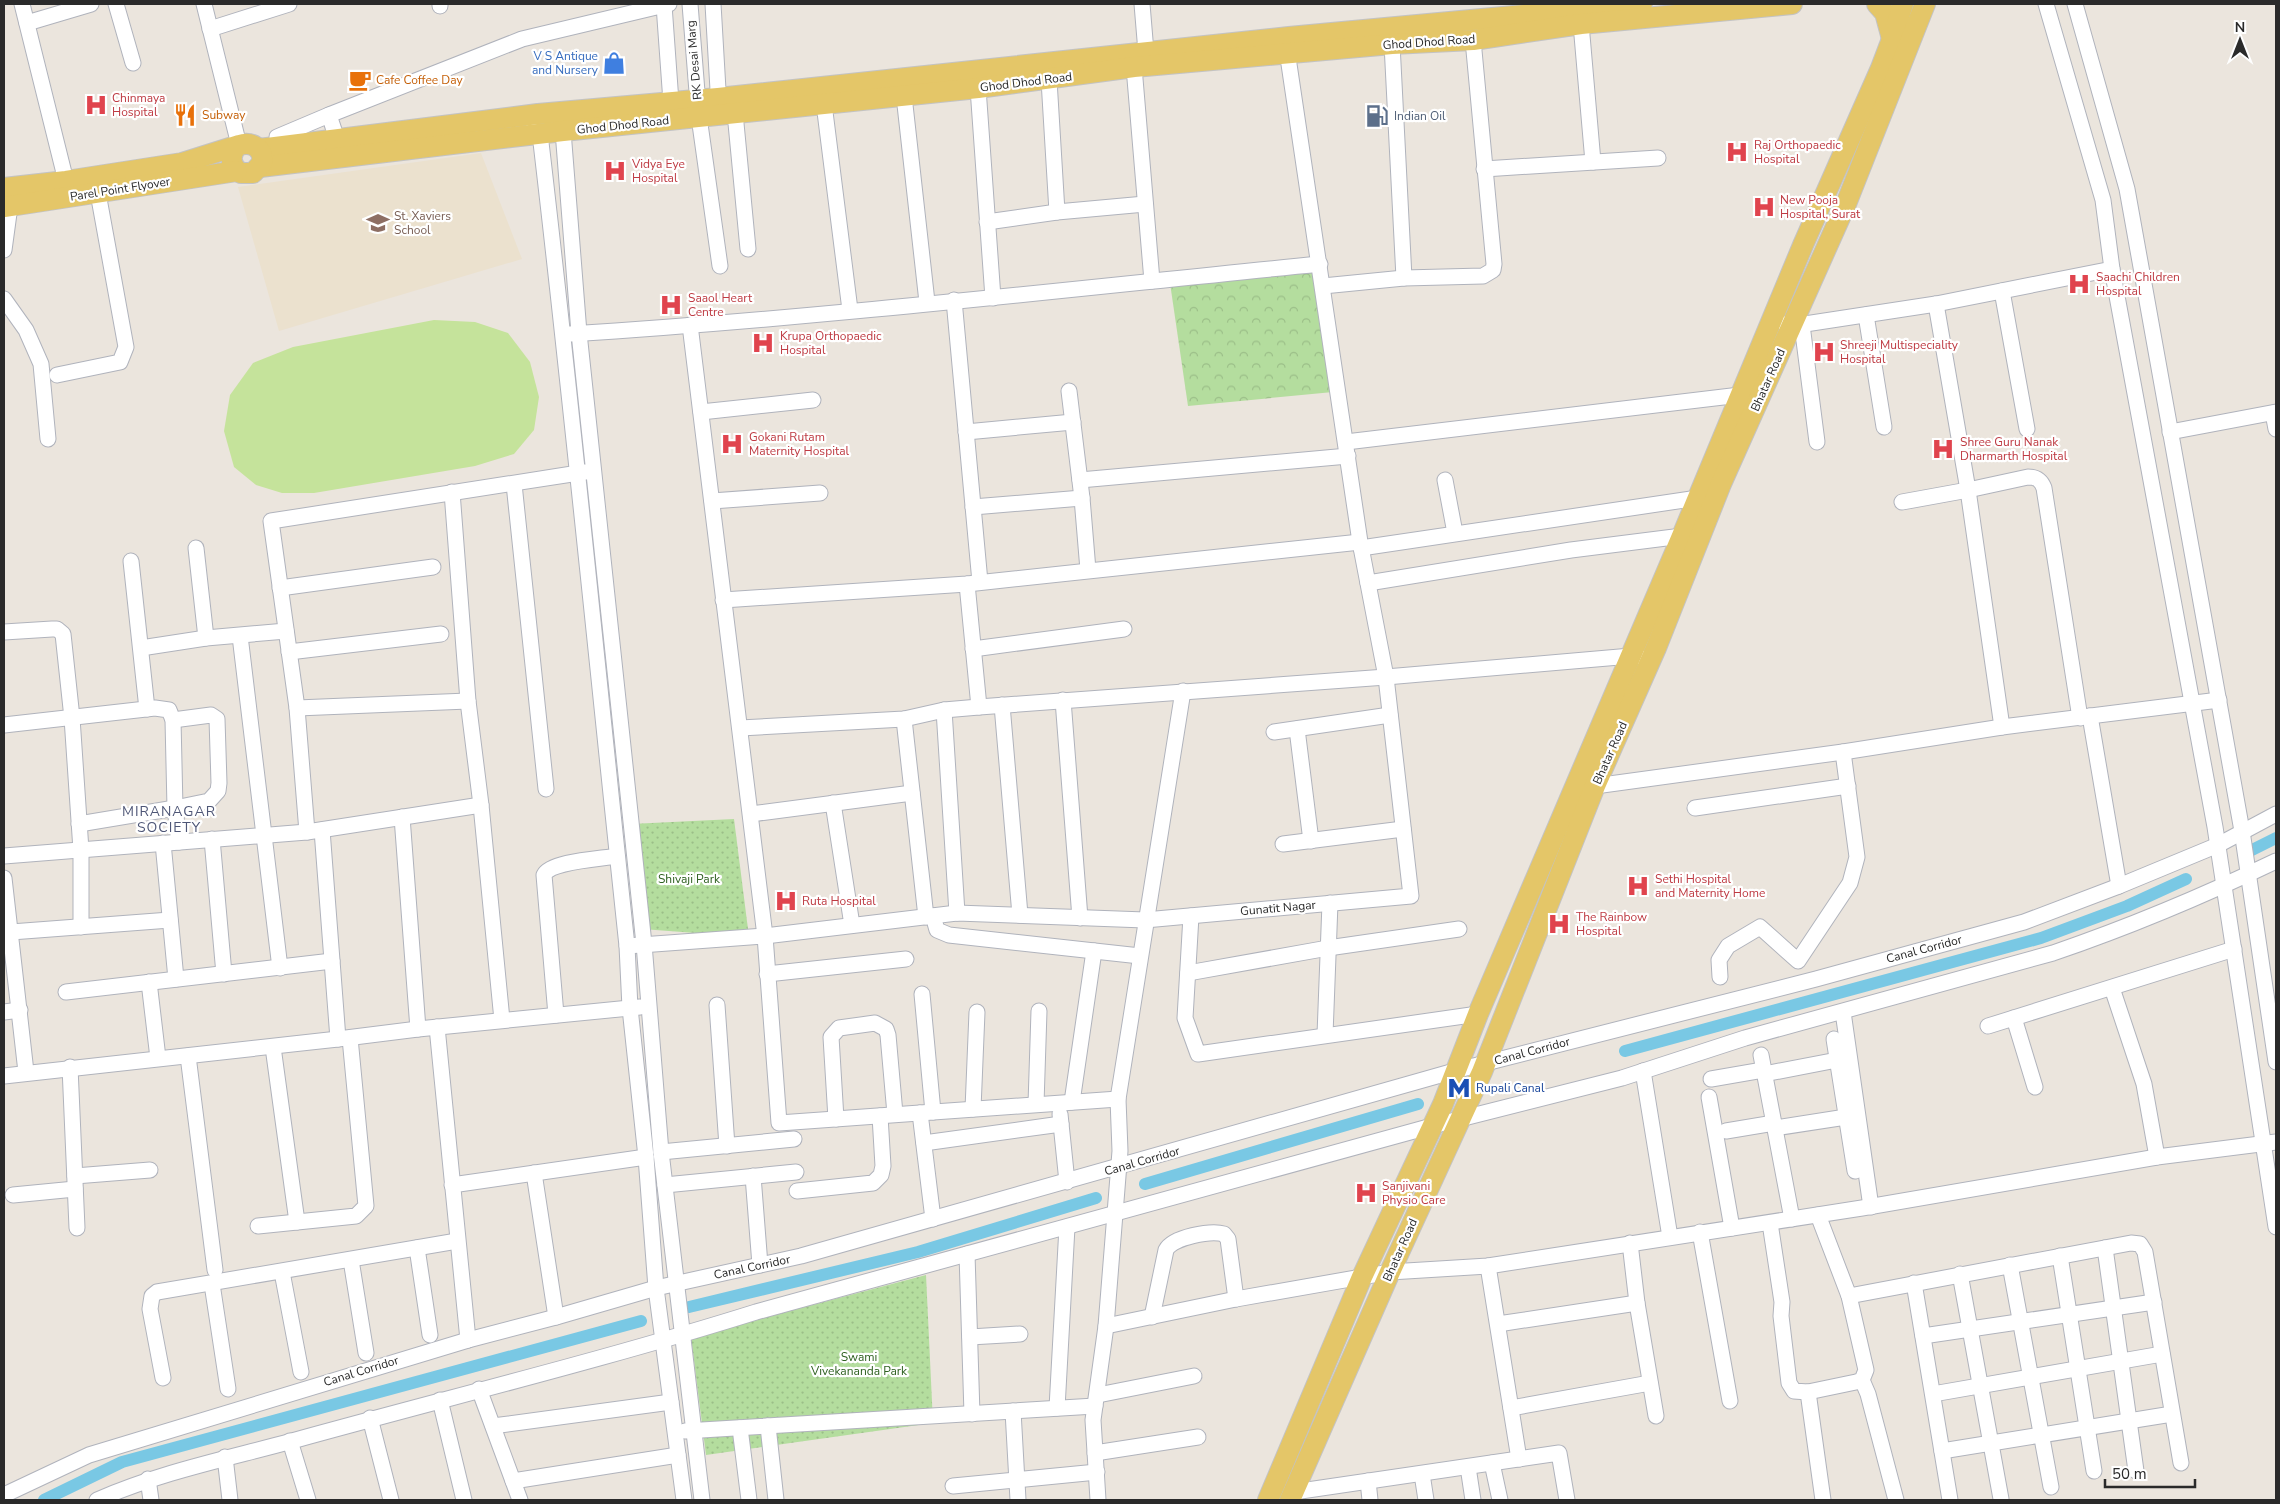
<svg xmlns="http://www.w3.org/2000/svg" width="2280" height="1504" font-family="'Nunito Sans',sans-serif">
	<defs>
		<pattern id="grass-dots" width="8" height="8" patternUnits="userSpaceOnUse" patternTransform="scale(1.25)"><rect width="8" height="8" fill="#b4dd9e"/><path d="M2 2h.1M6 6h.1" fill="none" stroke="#9bbe88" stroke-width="1.8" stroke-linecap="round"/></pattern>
		<pattern id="forest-crowns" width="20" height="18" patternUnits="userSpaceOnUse" patternTransform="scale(1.25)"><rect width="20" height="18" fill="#b4dd9e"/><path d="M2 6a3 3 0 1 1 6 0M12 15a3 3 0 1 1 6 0" fill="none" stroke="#9bbe88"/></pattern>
	</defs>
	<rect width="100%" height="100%" fill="#ebe5dd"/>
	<path fill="#ebe1ce" d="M 481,153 L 522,259 L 279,331 L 238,187 Z"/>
	<g fill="url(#grass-dots)">
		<path d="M 734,819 L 749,937 L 642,929 L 631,824 Z"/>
		<path d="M 926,1275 L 933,1423 L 706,1455 L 691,1337 Z"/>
	</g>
	<path fill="url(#forest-crowns)" d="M 1316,269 L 1333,392 L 1188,406 L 1170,283 Z"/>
	<path fill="#c5e39b" d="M 434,320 L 475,322 L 508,333 L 530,362 L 539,397 L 534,430 L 514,454 L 475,466 L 314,493 L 282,493 L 256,485 L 234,467 L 224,431 L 230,395 L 253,363 L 293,347 Z"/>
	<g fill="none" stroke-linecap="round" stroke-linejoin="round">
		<g stroke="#79c8e4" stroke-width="12">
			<path d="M 2250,851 L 2276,838"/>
			<path d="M 1625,1051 L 2041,938 L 2127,906 L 2186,879"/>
			<path d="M 1145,1184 L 1418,1104"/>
			<path d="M 689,1307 L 918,1252 L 1096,1198"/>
			<path d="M 44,1500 L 122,1462 L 641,1321"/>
		</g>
		<defs>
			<g id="minor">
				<path d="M 22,4 L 66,181"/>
				<path d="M 116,4 L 133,63"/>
				<path d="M 204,4 L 239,145"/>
				<path d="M 440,4 L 440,6"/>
				<path d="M 690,4 L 699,117 L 720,266"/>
				<path d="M 713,4 L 719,107"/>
				<path d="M 1142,4 L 1146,52"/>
				<path d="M 2046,4 L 2103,200 L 2112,269 L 2215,827 L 2276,1227"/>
				<path d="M 2075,4 L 2127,189 L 2242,831 L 2276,1062"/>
				<path d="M 664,5 L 671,102"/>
				<path d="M 27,23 L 91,4"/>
				<path d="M 1581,24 L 1593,162"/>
				<path d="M 210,29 L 289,4"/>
				<path d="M 1392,44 L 1404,278"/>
				<path d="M 1134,67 L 1152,281"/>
				<path d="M 978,88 L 993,298"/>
				<path d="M 904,96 L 927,302"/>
				<path d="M 824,104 L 850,310"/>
				<path d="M 735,113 L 748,249"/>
				<path d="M 567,122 L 563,131 L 579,333 L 644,944 L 661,1152 L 702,1500"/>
				<path d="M 533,129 L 540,134 C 572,405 598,675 627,946 L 630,1008 L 646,1157 L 656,1288 L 684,1500"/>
				<path d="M 337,139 L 329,115 L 522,39 L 669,4"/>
				<path d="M 277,147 L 277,137 L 329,115"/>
				<path d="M 1484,169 L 1658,158"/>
				<path d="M 1057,212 L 1145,204"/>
				<path d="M 987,222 L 1057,212 L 1049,80"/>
				<path d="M 4,250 L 10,206"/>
				<path d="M 1323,286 L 1404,278 L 1483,276 L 1493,270 L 1494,264 L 1473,40"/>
				<path d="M 2002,291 L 2027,429"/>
				<path d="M 4,299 L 26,330 L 41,364 L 48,439"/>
				<path d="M 954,300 L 980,582"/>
				<path d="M 1936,304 L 1968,490 L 2002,727"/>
				<path d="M 1866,315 L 1884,427"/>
				<path d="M 1785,324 L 1792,326 L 1936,304 L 2112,269"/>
				<path d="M 690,325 L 765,936 L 779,1123 L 1118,1099"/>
				<path d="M 1802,325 L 1817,442"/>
				<path d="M 570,334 C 820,318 1070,289 1320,264"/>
				<path d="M 57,375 L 120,362 L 126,347 L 98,193"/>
				<path d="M 1069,391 L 1082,498 L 1088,570"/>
				<path d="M 701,412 L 813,400"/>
				<path d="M 2273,413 L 2276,429"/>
				<path d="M 966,432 L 1073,422"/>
				<path d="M 2170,432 L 2276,412"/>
				<path d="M 1346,442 L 1740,395"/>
				<path d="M 1080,480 L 1348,456"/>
				<path d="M 1445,480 L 1455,533"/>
				<path d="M 514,484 L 546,789"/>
				<path d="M 452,492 L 468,701 L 481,805 L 502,1020"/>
				<path d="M 712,501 L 820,493"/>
				<path d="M 1902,502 L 1968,490 L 2028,477 C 2037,477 2041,480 2044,488 L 2080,718"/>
				<path d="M 973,507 L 1082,498"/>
				<path d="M 196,548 L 206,638"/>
				<path d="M 1361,548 L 1698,498"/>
				<path d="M 131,561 L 147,709"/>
				<path d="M 1368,583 L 1571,550 L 1682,536"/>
				<path d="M 967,584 L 979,707"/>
				<path d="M 280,588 L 433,567"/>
				<path d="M 723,600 L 967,584 L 1360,542"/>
				<path d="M 4,632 L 52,629 L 57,629 L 63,634 L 72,718 L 81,850 L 81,927"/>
				<path d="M 240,636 L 280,968"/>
				<path d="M 141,648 L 206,638 L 286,631"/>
				<path d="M 973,649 L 1124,629"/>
				<path d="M 289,652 L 441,634"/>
				<path d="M 1063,700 L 1080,918"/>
				<path d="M 1002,705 L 1020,915"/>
				<path d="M 297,708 L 468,701"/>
				<path d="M 944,710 L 957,913"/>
				<path d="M 2090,716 L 2119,886"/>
				<path d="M 904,719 L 926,917"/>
				<path d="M 4,725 L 155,708 L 169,710 L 173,720 L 175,808 L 179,842"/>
				<path d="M 740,728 L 904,719 L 944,710 L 979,707 L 1386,677 L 1631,656 L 1640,657"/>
				<path d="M 1297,729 L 1311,841"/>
				<path d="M 1274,732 L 1390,715"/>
				<path d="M 1595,786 L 1843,752 L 2002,727 L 2219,700"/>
				<path d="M 833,803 L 852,925"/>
				<path d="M 1695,808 L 1848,786"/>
				<path d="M 751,814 L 912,793"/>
				<path d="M 402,817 L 418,1029"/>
				<path d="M 79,824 L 175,808 L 209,801 L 218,791 L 219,783 L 217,719 L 211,715 L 173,720"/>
				<path d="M 322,830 L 338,1039"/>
				<path d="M 307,832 L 297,708 L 271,521 L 585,472"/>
				<path d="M 212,839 L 224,974"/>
				<path d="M 163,843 L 176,979"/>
				<path d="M 1283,844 L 1403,829"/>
				<path d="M 4,856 L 307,832 L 481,805"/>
				<path d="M 4,878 L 26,1072"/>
				<path d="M 933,916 L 937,930 L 949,935 L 1140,956"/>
				<path d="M 1191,916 L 1185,1018 L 1198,1054 L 1478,1014"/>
				<path d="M 11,932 L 170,920"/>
				<path d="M 627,946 L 765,936 L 957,913 L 1145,920 L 1411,896 L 1386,677 L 1360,542 L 1286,44"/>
				<path d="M 1188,973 L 1328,948 L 1459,929"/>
				<path d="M 767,974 L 906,959"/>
				<path d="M 1720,977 L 1719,960 L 1728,946 L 1760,927 L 1798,961 L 1850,883 L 1857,857 L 1843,752"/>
				<path d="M 149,982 L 158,1058"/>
				<path d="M 2112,988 L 2144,1084 L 2157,1157"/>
				<path d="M 66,992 L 332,961"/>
				<path d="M 922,994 L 933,1112"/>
				<path d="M 717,1005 L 727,1146"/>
				<path d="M 4,1012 L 20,1010"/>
				<path d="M 1843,1012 L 1871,1207"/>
				<path d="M 556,1015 L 544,875 C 551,861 601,859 617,856"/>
				<path d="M 2014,1018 L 2035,1087"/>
				<path d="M 1988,1026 L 2234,949"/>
				<path d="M 437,1027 L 468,1340"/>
				<path d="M 1325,1035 L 1330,903"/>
				<path d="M 1834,1039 L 1855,1171"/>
				<path d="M 273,1047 L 297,1222"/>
				<path d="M 1761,1055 L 1792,1219"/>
				<path d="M 188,1056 L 215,1270"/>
				<path d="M 70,1067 L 77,1228"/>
				<path d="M 1643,1071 L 1670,1237"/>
				<path d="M 1764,1074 L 1837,1060"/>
				<path d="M 4,1076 L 338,1039 L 418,1029 L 640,1007"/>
				<path d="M 1711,1079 L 1763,1070"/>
				<path d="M 1709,1097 L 1732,1228"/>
				<path d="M 1072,1102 L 1094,951"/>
				<path d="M 1036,1104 L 1039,1011"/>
				<path d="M 973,1109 L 977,1012"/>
				<path d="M 920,1113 L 933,1219"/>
				<path d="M 1060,1114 L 1067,1182"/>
				<path d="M 836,1119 L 831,1037 L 839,1028 L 875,1023 L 886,1029 L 888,1035 L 895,1114"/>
				<path d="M 1775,1128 L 1846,1117"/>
				<path d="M 1726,1131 L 1774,1123"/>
				<path d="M 924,1143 L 1061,1124"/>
				<path d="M 661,1152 L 794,1139"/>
				<path d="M 534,1173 L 556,1317"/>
				<path d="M 75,1176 L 150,1170"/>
				<path d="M 753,1176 L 760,1265"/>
				<path d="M 452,1185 L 646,1157"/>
				<path d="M 665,1185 L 796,1172"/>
				<path d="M 797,1191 L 873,1183 L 881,1175 L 883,1166 L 880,1116"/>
				<path d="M 13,1195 L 75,1189"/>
				<path d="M 1770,1223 L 1782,1302 L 1781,1316 L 1789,1383 L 1794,1391 L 1808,1392 L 1856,1382 L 1862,1380 L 1866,1370 L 1849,1296 L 1818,1215"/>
				<path d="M 258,1226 L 356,1216 L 366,1206 L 350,1038"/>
				<path d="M 1700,1232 L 1730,1401"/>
				<path d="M 1630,1243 L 1637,1303 L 1656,1416"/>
				<path d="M 417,1248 L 430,1335"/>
				<path d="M 2105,1248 L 2136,1471"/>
				<path d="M 967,1254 L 972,1414"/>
				<path d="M 2060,1256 L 2094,1471"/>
				<path d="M 351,1260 L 366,1353"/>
				<path d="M 2010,1265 L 2051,1487"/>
				<path d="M 1488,1266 L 1519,1459"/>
				<path d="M 282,1272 L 301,1372"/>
				<path d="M 1960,1274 L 2001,1499"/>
				<path d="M 1914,1283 L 1950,1500"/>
				<path d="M 212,1284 L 228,1389"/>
				<path d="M 1849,1296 L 2131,1243 L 2140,1244 L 2145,1252 L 2181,1463"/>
				<path d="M 1152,1317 L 1166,1250 C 1173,1237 1211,1230 1224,1234 L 1228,1239 L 1236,1299"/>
				<path d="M 1498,1324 L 1637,1303"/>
				<path d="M 1106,1326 L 1236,1299 L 1390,1272 L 1488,1266 L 1862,1208 L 2157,1157 L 2276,1142"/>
				<path d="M 1923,1336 L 2154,1302"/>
				<path d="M 970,1337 L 1020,1334"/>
				<path d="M 163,1378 L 150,1309 L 152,1296 L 157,1292 L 457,1241"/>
				<path d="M 1862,1380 L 1868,1394 L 1896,1500"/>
				<path d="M 479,1389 L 520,1500"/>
				<path d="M 1808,1392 L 1823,1500"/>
				<path d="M 1933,1394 L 2162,1354"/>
				<path d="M 1098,1395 L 1194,1376"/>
				<path d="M 440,1400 L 464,1500"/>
				<path d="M 1057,1408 L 1067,1227"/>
				<path d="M 1511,1408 L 1650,1383"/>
				<path d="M 1013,1411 L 1018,1500"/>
				<path d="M 370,1418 L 391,1500"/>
				<path d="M 493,1426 L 671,1402"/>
				<path d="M 768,1426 L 776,1500"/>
				<path d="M 740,1428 L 749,1500"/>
				<path d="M 685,1431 L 1095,1406"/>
				<path d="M 290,1441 L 308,1500"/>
				<path d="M 1942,1451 L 2172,1414"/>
				<path d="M 1095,1453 L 1198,1437"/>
				<path d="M 225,1457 L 230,1500"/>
				<path d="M 1492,1463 L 1500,1500"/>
				<path d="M 1468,1467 L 1473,1500"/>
				<path d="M 1422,1474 L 1426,1500"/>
				<path d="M 148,1479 L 151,1500"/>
				<path d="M 513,1481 L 678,1455"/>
				<path d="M 1368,1481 L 1370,1500"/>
				<path d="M 953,1486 L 1097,1472"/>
				<path d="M 1294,1492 L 1559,1453 L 1567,1500"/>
				<path d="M 4,1495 L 89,1455 L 468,1340 L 556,1317 L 656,1288 L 801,1256 L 1458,1070 L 1816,979 L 2024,922 L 2119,886 L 2218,845 L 2276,814"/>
				<path d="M 97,1500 C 161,1472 226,1459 292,1441 C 447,1398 603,1360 756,1312 L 1432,1126 L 1622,1078 L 1745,1038 L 2053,953 C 2129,927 2203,896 2276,861"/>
				<path d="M 1098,1500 L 1093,1420 L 1106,1326 L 1120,1151 L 1118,1099 L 1183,691"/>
			</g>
			<g id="major">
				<path d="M 1877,4 L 1885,13 L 1892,39"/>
				<path d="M 259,149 L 538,114 L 718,98 L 1289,37 L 1642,4"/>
				<path d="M 260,167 L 563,131 L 978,88 L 1134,67 L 1392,44 L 1473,40 L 1581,24 L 1792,4"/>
				<path d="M 4,188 L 66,181 L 182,163 L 239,145 C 253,141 264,149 262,163 L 253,173 L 241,173 C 229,166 229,153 239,145"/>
				<path d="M 4,207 L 237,171"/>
				<path d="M 1268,1500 L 1362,1277 L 1443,1104 L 1478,1014 L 1682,536 L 1803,245 L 1881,68 L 1892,39 L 1903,4"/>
				<path d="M 1290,1500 L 1390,1272 L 1482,1072 L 1595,786 L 1656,648 L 1721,484 L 1846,204 L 1925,4"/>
			</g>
		</defs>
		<use href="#minor" stroke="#b0b3bc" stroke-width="17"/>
		<use href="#major" stroke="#c3c3c3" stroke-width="22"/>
		<use href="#minor" stroke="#fff" stroke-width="15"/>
		<use href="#major" stroke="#e4c668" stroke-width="20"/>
	</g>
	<defs>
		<symbol id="shop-bare" viewBox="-9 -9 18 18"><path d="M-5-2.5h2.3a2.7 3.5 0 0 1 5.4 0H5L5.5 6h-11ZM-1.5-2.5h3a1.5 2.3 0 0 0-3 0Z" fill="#3f7fe0" stroke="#fff" stroke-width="2.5" paint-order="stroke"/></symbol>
		<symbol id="cafe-bare" viewBox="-9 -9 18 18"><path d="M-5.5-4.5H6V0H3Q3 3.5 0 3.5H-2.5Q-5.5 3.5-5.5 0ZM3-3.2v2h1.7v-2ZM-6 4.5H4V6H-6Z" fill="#e8710a" stroke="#fff" stroke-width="2.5" paint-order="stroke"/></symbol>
		<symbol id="hospital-bare" viewBox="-9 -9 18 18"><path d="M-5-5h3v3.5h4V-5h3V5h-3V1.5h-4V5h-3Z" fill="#e0444e" stroke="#fff" stroke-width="2.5" paint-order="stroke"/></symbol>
		<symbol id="restaurant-bare" viewBox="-9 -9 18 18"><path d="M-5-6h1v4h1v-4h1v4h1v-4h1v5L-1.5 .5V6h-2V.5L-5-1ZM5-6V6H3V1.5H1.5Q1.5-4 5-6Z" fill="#e8710a" stroke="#fff" stroke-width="2.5" paint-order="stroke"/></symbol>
		<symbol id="fuel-bare" viewBox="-9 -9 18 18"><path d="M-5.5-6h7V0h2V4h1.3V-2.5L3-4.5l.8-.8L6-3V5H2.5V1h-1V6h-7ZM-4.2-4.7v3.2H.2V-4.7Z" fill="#5c6f8a" stroke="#fff" stroke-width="2.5" paint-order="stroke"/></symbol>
		<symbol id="school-bare" viewBox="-9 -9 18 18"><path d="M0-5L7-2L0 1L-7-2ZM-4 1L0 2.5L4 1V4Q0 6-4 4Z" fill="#8d6e63" stroke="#fff" stroke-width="2.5" paint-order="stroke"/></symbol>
		<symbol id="metro-bare" viewBox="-9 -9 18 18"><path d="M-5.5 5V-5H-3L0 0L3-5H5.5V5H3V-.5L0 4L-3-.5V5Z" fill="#1a4fb4" stroke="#fff" stroke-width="2.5" paint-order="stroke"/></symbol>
	</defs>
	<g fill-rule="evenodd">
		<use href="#shop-bare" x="598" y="47" width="32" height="32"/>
		<use href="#cafe-bare" x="344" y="64" width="32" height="32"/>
		<use href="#hospital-bare" x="80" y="89" width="32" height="32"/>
		<use href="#restaurant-bare" x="169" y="99" width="32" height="32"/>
		<use href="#fuel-bare" x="1361" y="100" width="32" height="32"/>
		<use href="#hospital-bare" x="1721" y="136" width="32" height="32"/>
		<use href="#hospital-bare" x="599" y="155" width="32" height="32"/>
		<use href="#hospital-bare" x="1748" y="191" width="32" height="32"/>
		<use href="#school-bare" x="362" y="207" width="32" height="32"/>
		<use href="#hospital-bare" x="2063" y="268" width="32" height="32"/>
		<use href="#hospital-bare" x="655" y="289" width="32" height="32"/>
		<use href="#hospital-bare" x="747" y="327" width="32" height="32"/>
		<use href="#hospital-bare" x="1808" y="336" width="32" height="32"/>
		<use href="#hospital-bare" x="716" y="428" width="32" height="32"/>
		<use href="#hospital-bare" x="1927" y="433" width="32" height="32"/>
		<use href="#hospital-bare" x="1622" y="870" width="32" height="32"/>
		<use href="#hospital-bare" x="770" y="885" width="32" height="32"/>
		<use href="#hospital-bare" x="1543" y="908" width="32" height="32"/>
		<use href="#metro-bare" x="1443" y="1072" width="32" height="32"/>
		<use href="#hospital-bare" x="1350" y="1177" width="32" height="32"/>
	</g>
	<g text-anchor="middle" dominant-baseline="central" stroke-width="4.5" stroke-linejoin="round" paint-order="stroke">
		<g font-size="12" fill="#2a2a2a" stroke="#fff">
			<text transform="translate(1429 42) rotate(-4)">Ghod Dhod Road</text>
			<text transform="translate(694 60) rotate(-95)">RK Desai Marg</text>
			<text transform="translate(1026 82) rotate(-7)">Ghod Dhod Road</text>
			<text transform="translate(623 125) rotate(-6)">Ghod Dhod Road</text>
			<text transform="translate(120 189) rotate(-9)">Parel Point Flyover</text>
			<text transform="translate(1768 380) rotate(-66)">Bhatar Road</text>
			<text transform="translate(1610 753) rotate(-66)">Bhatar Road</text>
			<text transform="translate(1278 908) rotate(-5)">Gunatit Nagar</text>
			<text transform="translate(1924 949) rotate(-15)">Canal Corridor</text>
			<text transform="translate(1532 1051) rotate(-15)">Canal Corridor</text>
			<text transform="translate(1142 1161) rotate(-16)">Canal Corridor</text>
			<text transform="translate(1400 1250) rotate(-66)">Bhatar Road</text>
			<text transform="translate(752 1267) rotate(-12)">Canal Corridor</text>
			<text transform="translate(361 1371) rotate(-17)">Canal Corridor</text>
		</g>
		<g font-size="12" fill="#366cbe" stroke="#fff" text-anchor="end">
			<text x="598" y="56">V S Antique<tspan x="598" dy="14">and Nursery</tspan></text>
		</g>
		<g font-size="12" fill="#c56008" stroke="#fff" text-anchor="start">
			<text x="376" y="80">Cafe Coffee Day</text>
			<text x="202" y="115">Subway</text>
		</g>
		<g font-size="12" fill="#be3a42" stroke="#fff" text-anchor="start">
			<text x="112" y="98">Chinmaya<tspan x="112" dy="14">Hospital</tspan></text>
			<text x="1754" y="145">Raj Orthopaedic<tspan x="1754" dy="14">Hospital</tspan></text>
			<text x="632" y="164">Vidya Eye<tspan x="632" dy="14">Hospital</tspan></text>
			<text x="1780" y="200">New Pooja<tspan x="1780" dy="14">Hospital, Surat</tspan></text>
			<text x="2096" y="277">Saachi Children<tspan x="2096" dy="14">Hospital</tspan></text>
			<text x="688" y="298">Saaol Heart<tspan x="688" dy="14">Centre</tspan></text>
			<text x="780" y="336">Krupa Orthopaedic<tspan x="780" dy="14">Hospital</tspan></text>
			<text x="1840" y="345">Shreeji Multispeciality<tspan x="1840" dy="14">Hospital</tspan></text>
			<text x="749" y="437">Gokani Rutam<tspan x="749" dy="14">Maternity Hospital</tspan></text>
			<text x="1960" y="442">Shree Guru Nanak<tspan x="1960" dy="14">Dharmarth Hospital</tspan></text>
			<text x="1655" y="879">Sethi Hospital<tspan x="1655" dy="14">and Maternity Home</tspan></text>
			<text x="802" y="901">Ruta Hospital</text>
			<text x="1576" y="917">The Rainbow<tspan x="1576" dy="14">Hospital</tspan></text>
			<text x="1382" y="1186">Sanjivani<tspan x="1382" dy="14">Physio Care</tspan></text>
		</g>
		<g font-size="12" fill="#4e5e75" stroke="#fff" text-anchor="start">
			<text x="1394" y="116">Indian Oil</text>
		</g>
		<g font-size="12" fill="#785e54" stroke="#fff" text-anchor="start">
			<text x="394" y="216">St. Xaviers<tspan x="394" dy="14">School</tspan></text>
		</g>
		<g font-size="12" fill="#2e6020" stroke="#fff">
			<text x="689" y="879">Shivaji Park</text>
			<text x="859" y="1357">Swami<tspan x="859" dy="14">Vivekananda Park</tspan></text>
		</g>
		<g font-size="12" fill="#164399" stroke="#fff" text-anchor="start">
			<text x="1476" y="1088">Rupali Canal</text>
		</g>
		<g font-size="14" letter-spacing="1" fill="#4e5676" stroke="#fff">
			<text x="169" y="811">MIRANAGAR<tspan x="169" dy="16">SOCIETY</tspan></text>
		</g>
	</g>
	<rect width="2280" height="1504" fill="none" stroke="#2a2a2a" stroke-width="10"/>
	<g transform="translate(2240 40)" stroke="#ffffff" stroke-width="4" paint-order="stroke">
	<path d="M0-4L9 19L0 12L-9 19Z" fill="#2a2a2a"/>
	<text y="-8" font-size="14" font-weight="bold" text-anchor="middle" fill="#2a2a2a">N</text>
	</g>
	<path d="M2105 1479v8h90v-8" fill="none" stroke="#2a2a2a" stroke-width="2.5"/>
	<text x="2112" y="1479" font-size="15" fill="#2a2a2a" stroke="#ffffff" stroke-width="4" paint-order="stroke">50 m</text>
</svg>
